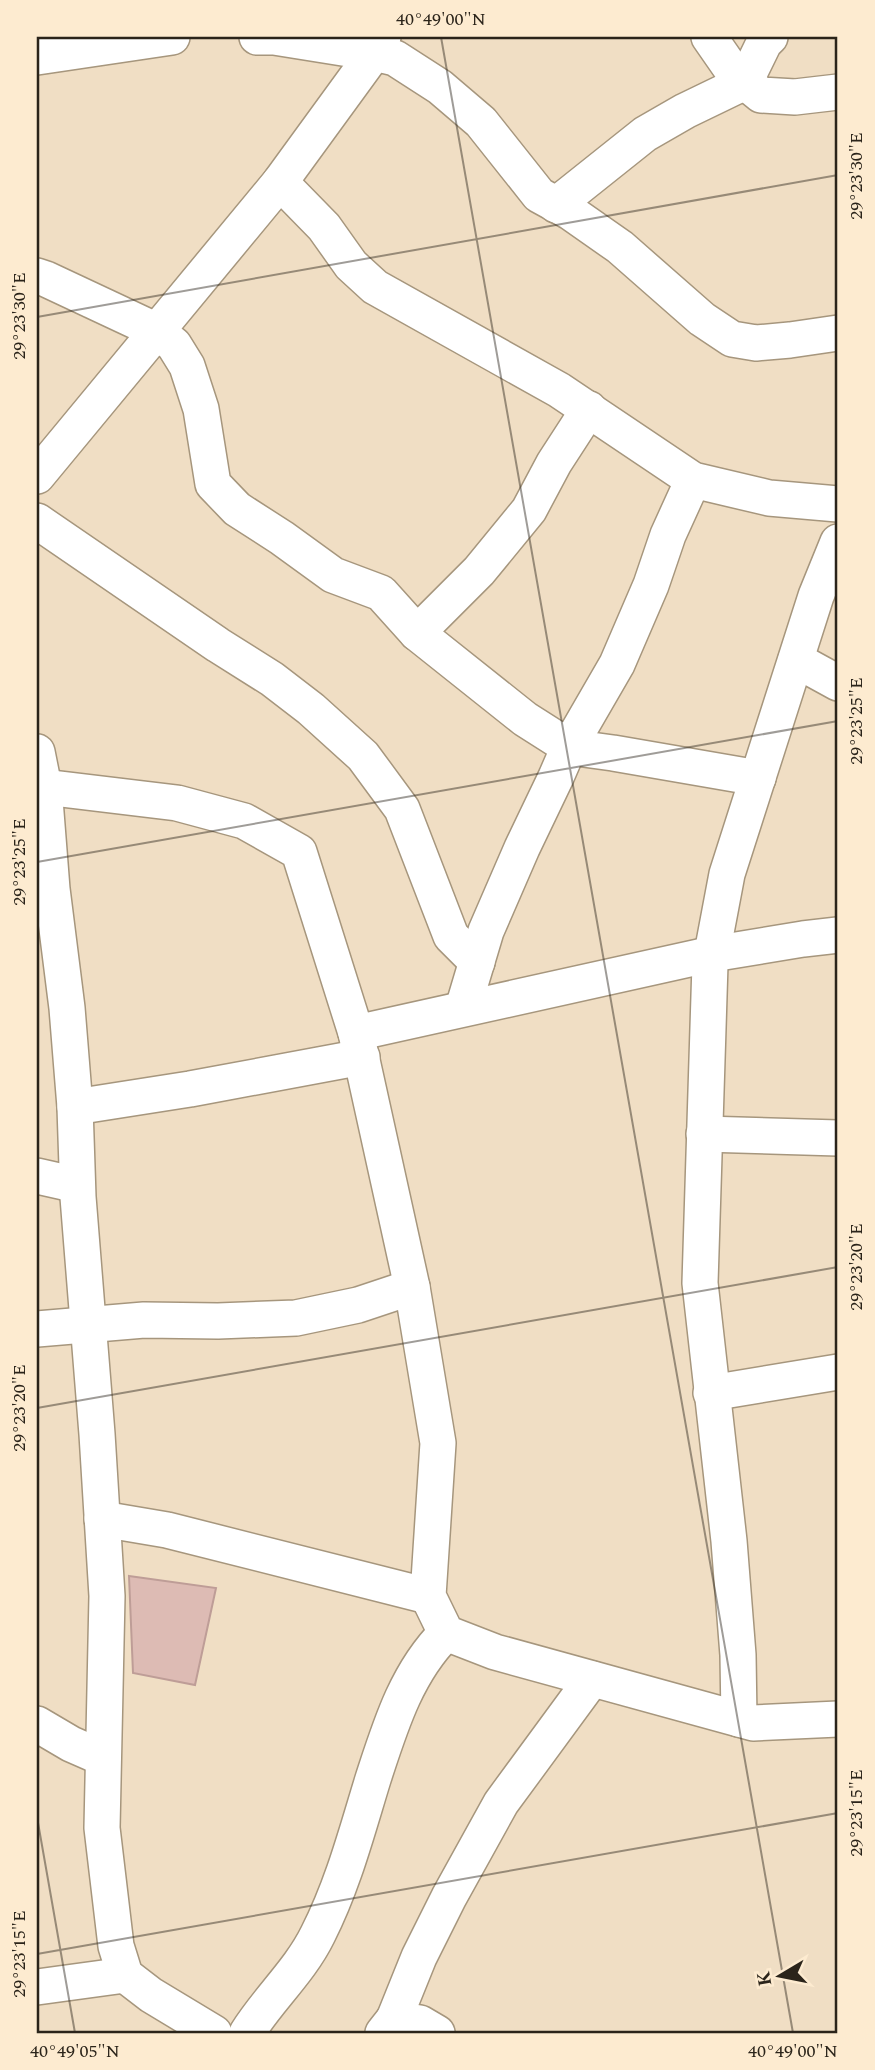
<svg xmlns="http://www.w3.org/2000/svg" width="875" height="2070" font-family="Spectral,serif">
	<rect width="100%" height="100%" fill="#f0dec4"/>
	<path fill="#ddbbb4" stroke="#be9d97" stroke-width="2" d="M 129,1576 L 216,1588 L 195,1685 L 133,1673 Z"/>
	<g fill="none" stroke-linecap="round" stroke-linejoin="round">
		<defs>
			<g id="street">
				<path d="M 257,37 L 274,37 L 374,53 L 395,58 L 440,87 L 481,122 L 539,195 L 570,212 L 620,247 L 702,319 L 732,339 L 756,343 L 790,340 L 838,333"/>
				<path d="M 709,37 L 734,73 L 761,95 L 795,97 L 838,92"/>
				<path d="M 37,57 L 172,37"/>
				<path d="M 280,182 L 324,227 L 351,265 L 375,287 L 559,390 L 693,480 L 769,498 L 838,504"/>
				<path d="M 556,205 L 645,134 L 685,111 L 745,82 L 764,43 L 770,37"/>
				<path d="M 37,276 L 46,279 L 157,331 L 174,345 L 187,366 L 201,409 L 213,484 L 237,509 L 282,538 L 333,575 L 381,593 L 417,633 L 525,719 L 569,747 L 613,753 L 758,778"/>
				<path d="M 37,476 L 280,182 L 374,53 L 383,37"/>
				<path d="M 37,521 L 218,645 L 272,679 L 311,709 L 363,756 L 402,809 L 451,936 L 477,962"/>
				<path d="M 417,633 L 479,571 L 529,510 L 554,463 L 589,409"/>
				<path d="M 796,660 L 838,683"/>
				<path d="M 37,752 L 44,787 L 52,889 L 67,1008 L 75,1107 L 78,1197 L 97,1434 L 107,1596 L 102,1828 L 116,1946 L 125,1975 L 151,1995 L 214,2033"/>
				<path d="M 44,787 L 177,803 L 244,821 L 299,852 L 356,1033 L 412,1287 L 438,1443 L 428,1596 L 446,1633 L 495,1652 L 753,1723 L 838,1719"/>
				<path d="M 463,1008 L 486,931 L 522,848 L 556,777 L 569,747 L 617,664 L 651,585 L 668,535 L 693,480"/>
				<path d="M 356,1033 L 712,954 L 803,939 L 838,935"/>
				<path d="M 75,1107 L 190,1089 L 362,1057"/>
				<path d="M 704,1134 L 838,1138"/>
				<path d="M 37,1176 L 77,1185"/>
				<path d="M 37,1329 L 144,1320 L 218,1321 L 296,1318 L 358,1305 L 412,1287"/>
				<path d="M 711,1393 L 838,1372"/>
				<path d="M 102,1519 L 167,1530 L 428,1596"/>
				<path d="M 739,1719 L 738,1655 L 729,1541 L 700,1283 L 710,964 L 727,874 L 816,596 L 838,542"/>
				<path d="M 37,1724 L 71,1744 L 103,1758"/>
				<path d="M 37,1987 L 125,1975"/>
				<path d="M 394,2019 L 419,1957 L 449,1897 L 501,1803 L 592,1679"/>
				<path d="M 247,2033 C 269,1998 300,1971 318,1934 C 343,1885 357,1831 373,1779 C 390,1727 406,1673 446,1633"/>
				<path d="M 383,2033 L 394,2019 L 420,2023 L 437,2033"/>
			</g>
		</defs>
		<use href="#street" stroke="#a6967d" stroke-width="38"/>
		<use href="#street" stroke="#fff" stroke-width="35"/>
	</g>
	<path fill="none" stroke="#2b241a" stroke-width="2" stroke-opacity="0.45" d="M 441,37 L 793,2033M 37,317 L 838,175M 37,862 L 838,721M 37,1408 L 838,1267M 37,1817 L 75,2033M 37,1954 L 838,1813"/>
	<rect width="875" height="2070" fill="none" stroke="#fdebd0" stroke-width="77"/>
	<g transform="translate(780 1976) rotate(260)" stroke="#fdebd0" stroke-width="5" paint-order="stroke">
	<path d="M0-5L12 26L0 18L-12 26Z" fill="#2b241a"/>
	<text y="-10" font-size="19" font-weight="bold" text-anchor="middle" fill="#2b241a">K</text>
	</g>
	<rect x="38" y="38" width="798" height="1994" fill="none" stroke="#2b241a" stroke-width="2.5"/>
	<g font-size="18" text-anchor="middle" fill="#2b241a">
		<text x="441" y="25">40°49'00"N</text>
		<text transform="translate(856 176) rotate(-90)" y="6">29°23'30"E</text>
		<text transform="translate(19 316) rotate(-90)" y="6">29°23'30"E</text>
		<text transform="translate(856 721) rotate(-90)" y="6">29°23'25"E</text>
		<text transform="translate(19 862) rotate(-90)" y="6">29°23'25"E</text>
		<text transform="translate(856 1267) rotate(-90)" y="6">29°23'20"E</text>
		<text transform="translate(19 1408) rotate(-90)" y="6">29°23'20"E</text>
		<text transform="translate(856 1813) rotate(-90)" y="6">29°23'15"E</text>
		<text transform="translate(19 1954) rotate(-90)" y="6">29°23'15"E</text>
		<text x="75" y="2057">40°49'05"N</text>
		<text x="793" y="2057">40°49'00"N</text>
	</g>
</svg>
